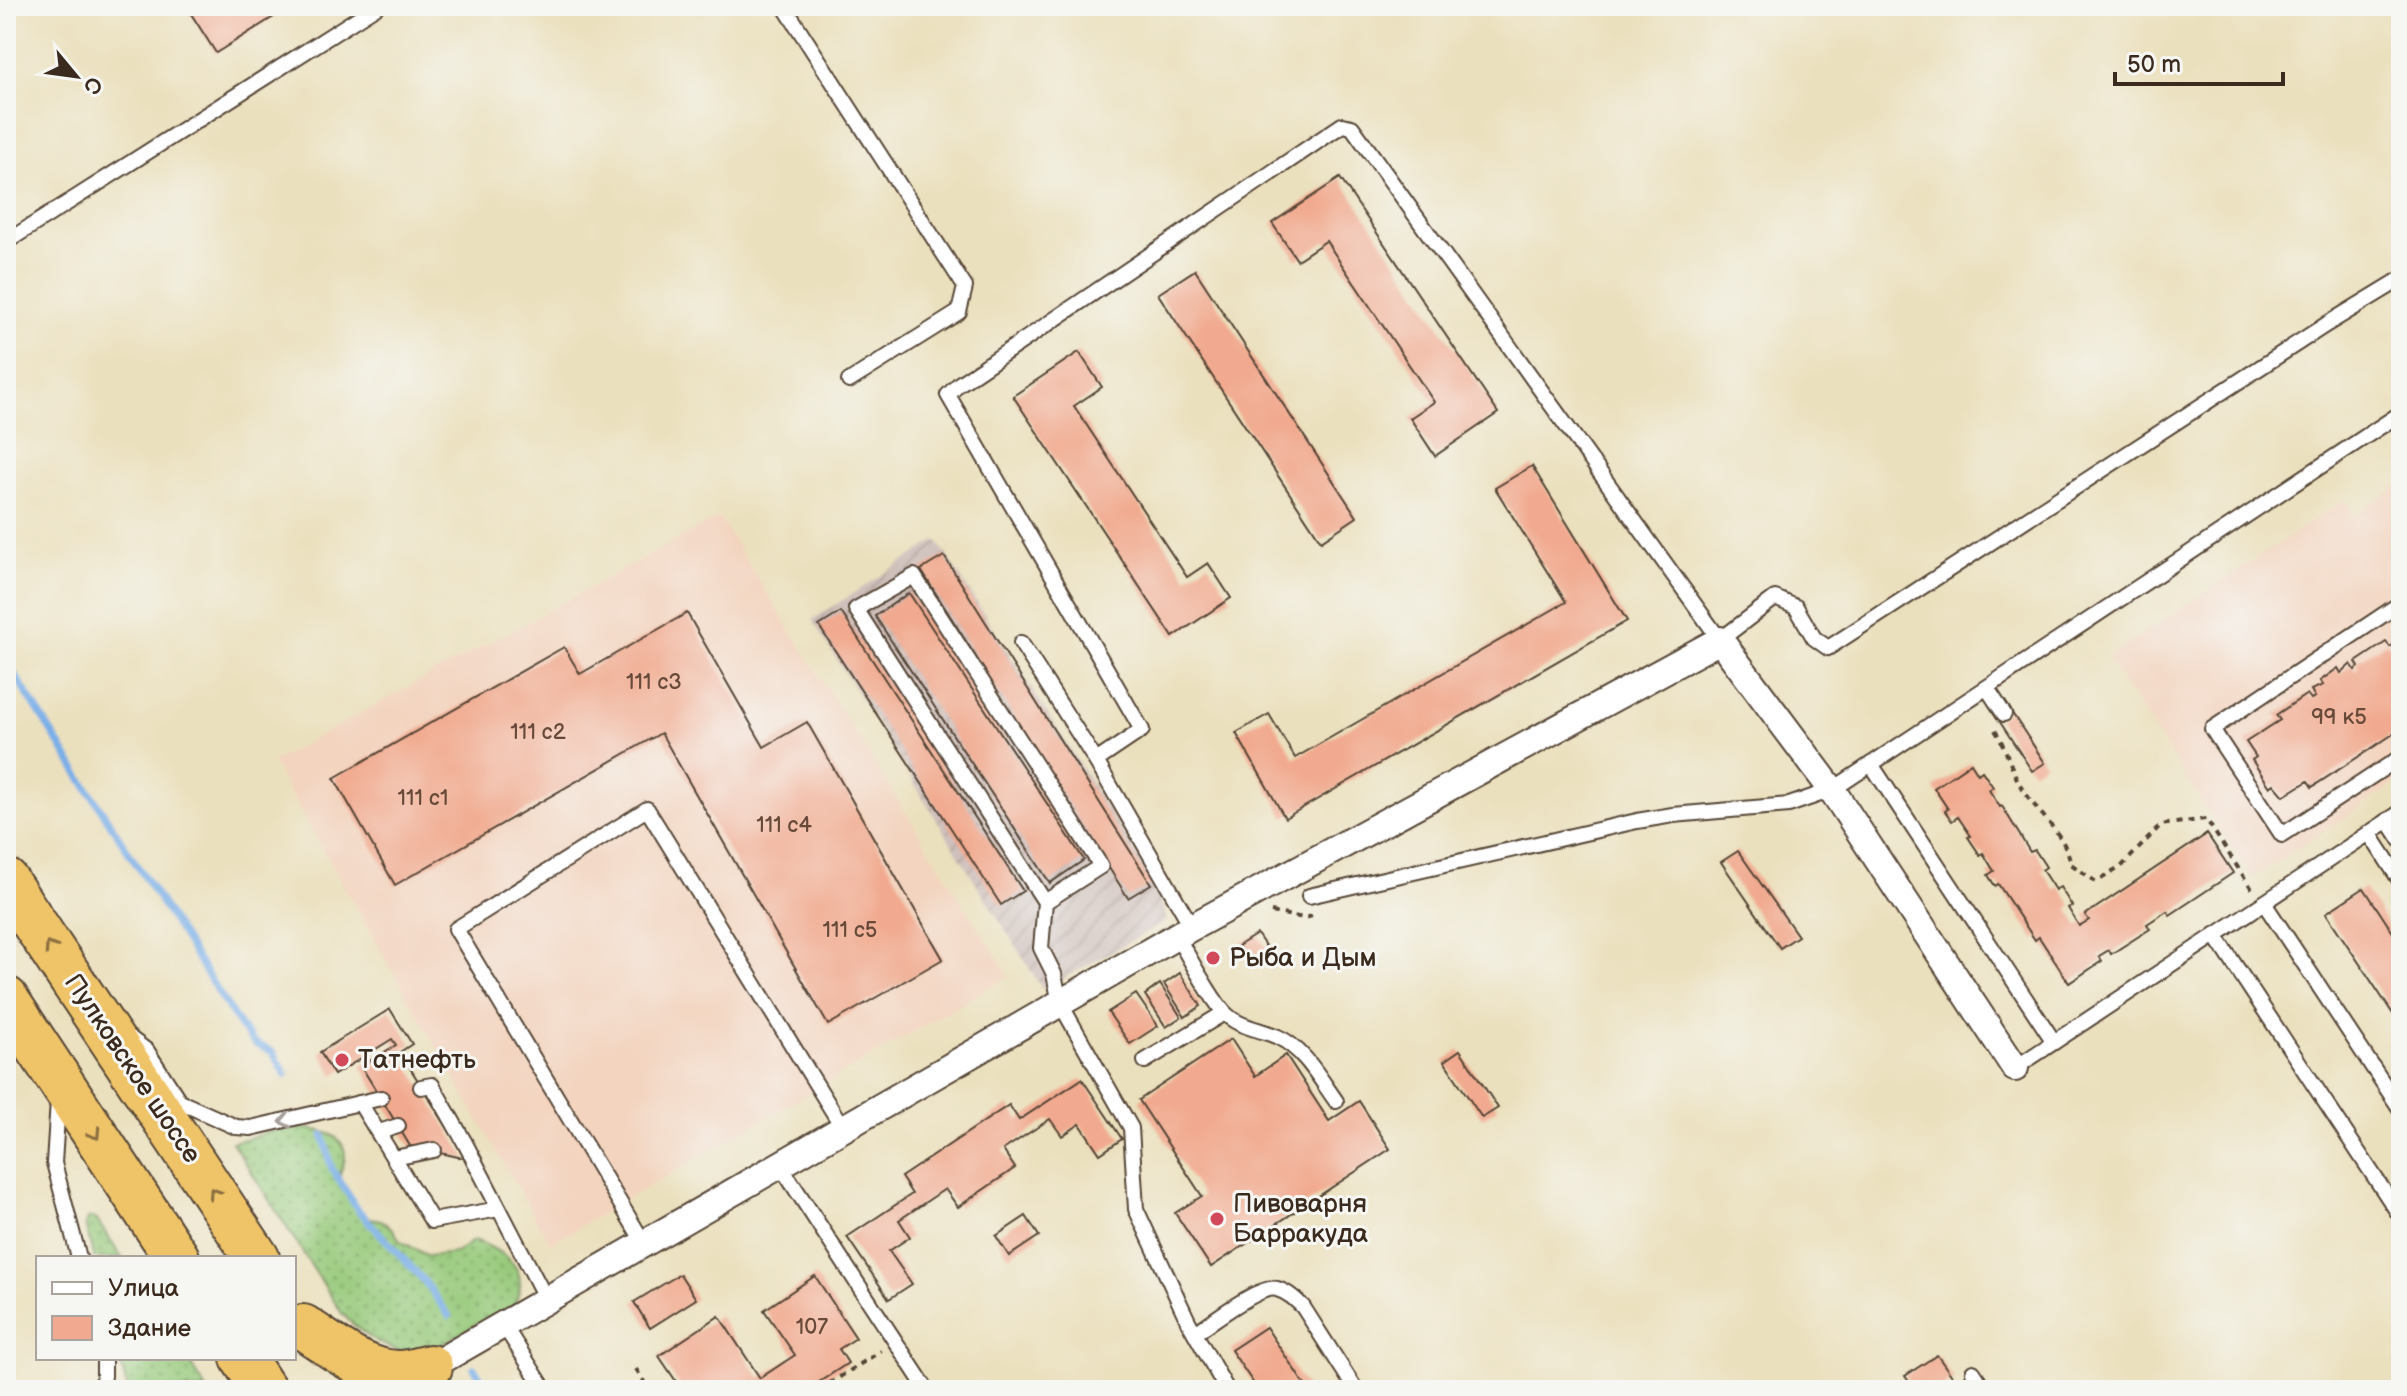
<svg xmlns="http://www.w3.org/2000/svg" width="2407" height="1396" font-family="'Balsamiq Sans',sans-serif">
	<defs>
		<pattern id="industrial-furrows" width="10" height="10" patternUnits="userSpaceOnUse" patternTransform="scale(2)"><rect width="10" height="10" fill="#cfc0bb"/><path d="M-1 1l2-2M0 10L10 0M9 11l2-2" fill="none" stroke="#b3a5a0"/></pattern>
		<pattern id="grass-dots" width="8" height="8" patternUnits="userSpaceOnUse" patternTransform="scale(2)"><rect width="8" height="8" fill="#96c979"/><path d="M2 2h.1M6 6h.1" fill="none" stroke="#7ca363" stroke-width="1.8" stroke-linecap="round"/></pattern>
	</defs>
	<rect width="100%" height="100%" fill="#f6f6f2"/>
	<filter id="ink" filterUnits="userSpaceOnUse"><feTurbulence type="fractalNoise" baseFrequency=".0125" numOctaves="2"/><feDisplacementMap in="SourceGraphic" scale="16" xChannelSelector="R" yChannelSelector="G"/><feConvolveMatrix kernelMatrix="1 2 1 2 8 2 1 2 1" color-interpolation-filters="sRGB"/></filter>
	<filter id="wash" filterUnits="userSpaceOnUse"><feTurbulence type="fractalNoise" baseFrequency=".006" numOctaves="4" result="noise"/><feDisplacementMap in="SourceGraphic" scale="32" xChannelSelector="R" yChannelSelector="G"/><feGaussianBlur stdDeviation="1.8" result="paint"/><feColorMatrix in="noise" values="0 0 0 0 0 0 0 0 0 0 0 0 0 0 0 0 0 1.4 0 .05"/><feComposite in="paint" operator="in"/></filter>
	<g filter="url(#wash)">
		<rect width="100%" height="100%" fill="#ebe0bd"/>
		<g fill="#f3d4bf">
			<path d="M 2401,484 L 2401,780 L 2252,878 L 2107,658 L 2344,500 L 2355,515 Z"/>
			<path d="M 719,517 L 1009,976 L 550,1244 L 272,762 Z"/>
		</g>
		<path fill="url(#industrial-furrows)" d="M 937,540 L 1155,883 L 1167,921 L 1043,990 L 812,620 Z"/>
		<g fill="url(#grass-dots)" stroke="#687a4c" stroke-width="2">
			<path d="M 301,1128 C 317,1130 344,1132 345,1155 C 346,1163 338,1171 340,1180 C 343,1193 356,1206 364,1217 L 381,1220 L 393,1229 L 400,1241 L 428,1256 L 456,1253 L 474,1240 C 508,1253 534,1271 512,1309 L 493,1315 L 426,1353 C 394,1357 361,1335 341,1312 L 232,1142 L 281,1129 Z"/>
			<path d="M 89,1218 L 96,1219 L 122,1258 L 94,1258 L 85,1225 Z"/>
			<path d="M 119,1358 L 187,1358 L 207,1390 L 128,1390 Z"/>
		</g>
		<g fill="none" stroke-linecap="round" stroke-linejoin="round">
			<g stroke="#79aee7" stroke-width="7">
				<path d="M 6,661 L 240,1026 L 254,1043 L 273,1052 L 286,1075"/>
				<path d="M 323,1135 L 332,1169 L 358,1210 L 425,1282 L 449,1316"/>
				<path d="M 474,1368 L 489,1390"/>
			</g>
		</g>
		<g id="blocks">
			<g fill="#f1aa8f">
				<path d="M 193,6 L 291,6 L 216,53 L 188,9 Z"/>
				<path d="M 1340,178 L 1498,413 L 1435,456 L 1410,418 L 1434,402 L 1326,241 L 1297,260 L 1272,223 Z"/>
				<path d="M 1195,270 L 1357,517 L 1321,541 L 1158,294 Z"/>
				<path d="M 1079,352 L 1102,387 L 1074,406 L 1187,577 L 1208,563 L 1231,598 L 1173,637 L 1013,396 Z"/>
				<path d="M 1532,466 L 1627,621 L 1285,818 L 1236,733 L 1269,714 L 1295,758 L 1566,602 L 1495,488 Z"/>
				<path d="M 944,556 L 1151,884 L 1128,898 L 921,570 Z"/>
				<path d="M 909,593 L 1084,860 L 1050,883 L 875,616 Z"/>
				<path d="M 841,612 L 1023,891 L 1001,905 L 819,626 Z"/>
				<path d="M 687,613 L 764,747 L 807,722 L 943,959 L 828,1025 L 661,733 L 395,885 L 334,778 L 564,647 L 580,674 Z"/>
				<path d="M 2401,639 L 2401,729 L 2312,787 L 2308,781 L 2284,796 L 2274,784 L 2270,787 L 2252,760 L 2256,757 L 2246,742 L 2280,720 L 2276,715 L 2307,694 L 2311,699 L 2315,697 L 2311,690 L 2323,685 L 2320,681 L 2338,668 L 2341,673 L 2351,664 L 2355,670 L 2359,667 L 2356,662 L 2386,642 L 2390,647 Z"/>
				<path d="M 2010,710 L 2045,763 L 2032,771 L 1998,719 Z"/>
				<path d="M 1971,763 L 1978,774 L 1982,771 L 1993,787 L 1989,790 L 2000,807 L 2002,806 L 2030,852 L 2035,850 L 2046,867 L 2042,870 L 2055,890 L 2060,887 L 2072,906 L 2068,908 L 2079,926 L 2089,920 L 2085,915 L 2207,834 L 2233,873 L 2170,915 L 2167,911 L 2147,924 L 2150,929 L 2111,954 L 2109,950 L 2099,956 L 2102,961 L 2069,983 L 2039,937 L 2035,940 L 1998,884 L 1995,886 L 1988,875 L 1994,871 L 1983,853 L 1980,855 L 1968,837 L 1971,836 L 1958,817 L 1952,821 L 1945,811 L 1948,809 L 1934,788 Z"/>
				<path d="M 1738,851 L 1798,936 L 1780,948 L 1721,862 Z"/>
				<path d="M 2364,888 L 2401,945 L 2401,1026 L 2326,913 Z"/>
				<path d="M 1257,934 L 1270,953 L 1251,965 L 1238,946 Z"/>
				<path d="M 1180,973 L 1201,1006 L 1185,1017 L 1164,984 Z"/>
				<path d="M 1160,984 L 1181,1017 L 1166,1027 L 1145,995 Z"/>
				<path d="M 1136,994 L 1158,1026 L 1130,1044 L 1108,1012 Z"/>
				<path d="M 390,1009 L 412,1044 L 400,1052 L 467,1159 L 410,1146 L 398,1126 L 361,1066 L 396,1045 L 392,1039 L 334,1075 L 320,1052 Z"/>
				<path d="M 1231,1039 L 1255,1076 L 1286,1055 L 1329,1121 L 1359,1101 L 1390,1149 L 1211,1267 L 1175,1213 L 1202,1196 L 1139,1100 Z"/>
				<path d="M 1460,1050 L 1498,1108 L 1482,1118 L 1444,1061 Z"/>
				<path d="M 1082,1079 L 1122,1139 L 1100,1154 L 1080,1124 L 1062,1136 L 1050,1119 L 1003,1150 L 1015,1168 L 958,1207 L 945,1189 L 899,1220 L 910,1237 L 889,1251 L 912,1284 L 889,1299 L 847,1237 L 912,1194 L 901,1177 L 1009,1105 L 1019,1120 Z"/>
				<path d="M 1026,1216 L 1039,1236 L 1009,1256 L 996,1236 Z"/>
				<path d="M 680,1274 L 696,1299 L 650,1328 L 634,1302 Z"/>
				<path d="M 815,1276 L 856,1338 L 839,1349 L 848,1363 L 807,1390 L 682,1390 L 659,1356 L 719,1316 L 760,1378 L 795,1355 L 764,1310 Z"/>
				<path d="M 1266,1327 L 1308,1390 L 1258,1390 L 1231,1350 Z"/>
				<path d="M 1937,1355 L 1954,1379 L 1937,1390 L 1915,1390 L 1905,1376 Z"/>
			</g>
		</g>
	</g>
	<g filter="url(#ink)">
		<use href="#blocks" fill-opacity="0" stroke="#554536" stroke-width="2"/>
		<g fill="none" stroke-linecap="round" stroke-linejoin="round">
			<defs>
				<g id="lane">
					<path d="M 784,6 L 965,287 L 959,312 L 849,381"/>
					<path d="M 6,242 L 377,6"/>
					<path d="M 2401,603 L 2212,729 L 2282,835 L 2401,757"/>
					<path d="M 1021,643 L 1096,761 L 1192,927"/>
					<path d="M 1987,688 L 2004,714"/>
					<path d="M 1096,761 L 1142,730 L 948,395 L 959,384 L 1342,125 L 1352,127 L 1720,640 L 1775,598 L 1796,607 L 1814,638 L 1828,648 L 2327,324 L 2401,279"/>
					<path d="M 1871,764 L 2054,1042"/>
					<path d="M 2388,820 L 2401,840"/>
					<path d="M 2369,833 L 2401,882"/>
					<path d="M 1309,896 L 1637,821 L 1673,815 L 1789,805 L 1832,790 L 2401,413"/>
					<path d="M 1045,902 L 1101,866 L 914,576 L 856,609 L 1045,902 L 1041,948 L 1054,974 L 1060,1003 L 1131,1128 L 1136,1209 L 1188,1321 L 1227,1390"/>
					<path d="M 2264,903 L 2401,1110"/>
					<path d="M 2215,935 L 2401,1217"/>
					<path d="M 1177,937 C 1190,958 1207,992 1223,1011 C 1236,1027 1260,1029 1278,1037 C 1304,1049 1320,1079 1336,1101"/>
					<path d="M 130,1038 L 147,1051 L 180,1102 L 236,1127 L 251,1128 L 381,1098"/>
					<path d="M 1145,1061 L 1224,1013"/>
					<path d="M 2015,1068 L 2401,812"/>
					<path d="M 421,1087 L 432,1085 L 465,1143 L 546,1299"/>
					<path d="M 58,1101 L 54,1163 L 79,1258"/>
					<path d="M 360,1103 L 432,1221 L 499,1209"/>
					<path d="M 379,1132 L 398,1126"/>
					<path d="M 394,1158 L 434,1150"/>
					<path d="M 780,1165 L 927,1390"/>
					<path d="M 644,1243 L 456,929 L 647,809 L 843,1128"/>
					<path d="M 503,1324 L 545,1390"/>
					<path d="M 1195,1333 C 1211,1323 1260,1284 1277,1289 C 1288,1292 1296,1300 1303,1307 L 1356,1390"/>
					<path d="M 1973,1372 L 1985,1390"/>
					<path d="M 101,1390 L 104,1376 L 104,1358"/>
				</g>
				<path id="street" d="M 422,1375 L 430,1367 L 1192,927 L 1720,640 L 1832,790 L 2015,1068"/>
				<g id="highway">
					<path d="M 6,881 L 257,1258"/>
					<path d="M 6,999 L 177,1258"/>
					<path d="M 303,1327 C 331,1345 363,1373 399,1373 C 409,1373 420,1369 430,1367"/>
					<path d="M 243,1358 L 264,1390"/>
				</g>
			</defs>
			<use href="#lane" stroke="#554536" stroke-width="18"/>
			<use href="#street" stroke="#554536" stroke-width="30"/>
			<use href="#highway" stroke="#554536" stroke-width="48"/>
			<g stroke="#554536" stroke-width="4" stroke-dasharray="6 6" stroke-linecap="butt">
				<path d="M 1995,730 C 2007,749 2010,768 2021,786 C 2036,813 2065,832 2071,864 L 2096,882 L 2121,867 L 2161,825 L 2206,819 L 2252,889"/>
				<path d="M 1271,912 L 1304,918 L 1317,915"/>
				<path d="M 636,1369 L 650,1390"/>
				<path d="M 819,1390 L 881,1351"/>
			</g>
			<use href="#lane" stroke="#fff" stroke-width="14"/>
			<use href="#street" stroke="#fff" stroke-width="26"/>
			<use href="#highway" stroke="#efc469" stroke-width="44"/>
		</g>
		<defs><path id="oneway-chevron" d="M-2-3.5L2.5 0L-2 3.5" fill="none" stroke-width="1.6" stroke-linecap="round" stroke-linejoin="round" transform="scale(2)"/></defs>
		<g stroke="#8c6f40">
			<use href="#oneway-chevron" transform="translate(50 947) rotate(-124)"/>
			<use href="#oneway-chevron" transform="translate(95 1134) rotate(57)"/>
			<use href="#oneway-chevron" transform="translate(214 1193) rotate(-124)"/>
		</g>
		<use stroke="#a79f9a" href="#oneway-chevron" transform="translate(285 1121) rotate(168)"/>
	</g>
	<g fill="#d1495b" stroke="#f6f6f2" stroke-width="3">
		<circle cx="1213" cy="958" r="8"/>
		<circle cx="342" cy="1060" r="8"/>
		<circle cx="1217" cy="1219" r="8"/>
	</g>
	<g text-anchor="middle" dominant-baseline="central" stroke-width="6" stroke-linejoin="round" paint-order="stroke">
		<g font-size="22" fill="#684a3a">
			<text x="654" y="682">111 с3</text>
			<text x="2339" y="717">99 к5</text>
			<text x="538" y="732">111 с2</text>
			<text x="423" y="798">111 с1</text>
			<text x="784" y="825">111 с4</text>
			<text x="850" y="930">111 с5</text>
			<text x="812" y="1327">107</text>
		</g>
		<g font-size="26" fill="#3b2a1e" stroke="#f6f6f2" text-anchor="start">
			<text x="1229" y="958">Рыба и Дым</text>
			<text x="358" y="1060">Татнефть</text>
			<text x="1233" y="1204">Пивоварня<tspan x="1233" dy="30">Барракуда</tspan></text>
		</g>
		<g font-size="26" fill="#3b2a1e" stroke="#f6f6f2">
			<text transform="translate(132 1069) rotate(56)">Пулковское шоссе</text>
		</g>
	</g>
	<rect width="2407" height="1396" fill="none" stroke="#f6f6f2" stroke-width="32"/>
	<rect x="36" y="1256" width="260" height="104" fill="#f6f6f2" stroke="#aba49d" stroke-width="2"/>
	<rect x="52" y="1282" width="40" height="12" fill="#ffffff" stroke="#aba49d" stroke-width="2"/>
	<text x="108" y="1296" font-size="24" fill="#3b2a1e">Улица</text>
	<rect x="52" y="1316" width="40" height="24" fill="#f1aa8f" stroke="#aba49d" stroke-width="2"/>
	<text x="108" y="1336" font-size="24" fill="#3b2a1e">Здание</text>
	<g transform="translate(76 76) rotate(119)" stroke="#f6f6f2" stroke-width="6" paint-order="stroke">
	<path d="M0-6L14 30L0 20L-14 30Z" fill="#3b2a1e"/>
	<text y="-12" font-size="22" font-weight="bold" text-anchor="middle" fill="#3b2a1e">С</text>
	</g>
	<path d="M2115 72v12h168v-12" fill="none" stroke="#3b2a1e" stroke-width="4"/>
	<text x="2127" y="72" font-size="24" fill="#3b2a1e" stroke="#f6f6f2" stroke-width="6" paint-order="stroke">50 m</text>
</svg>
